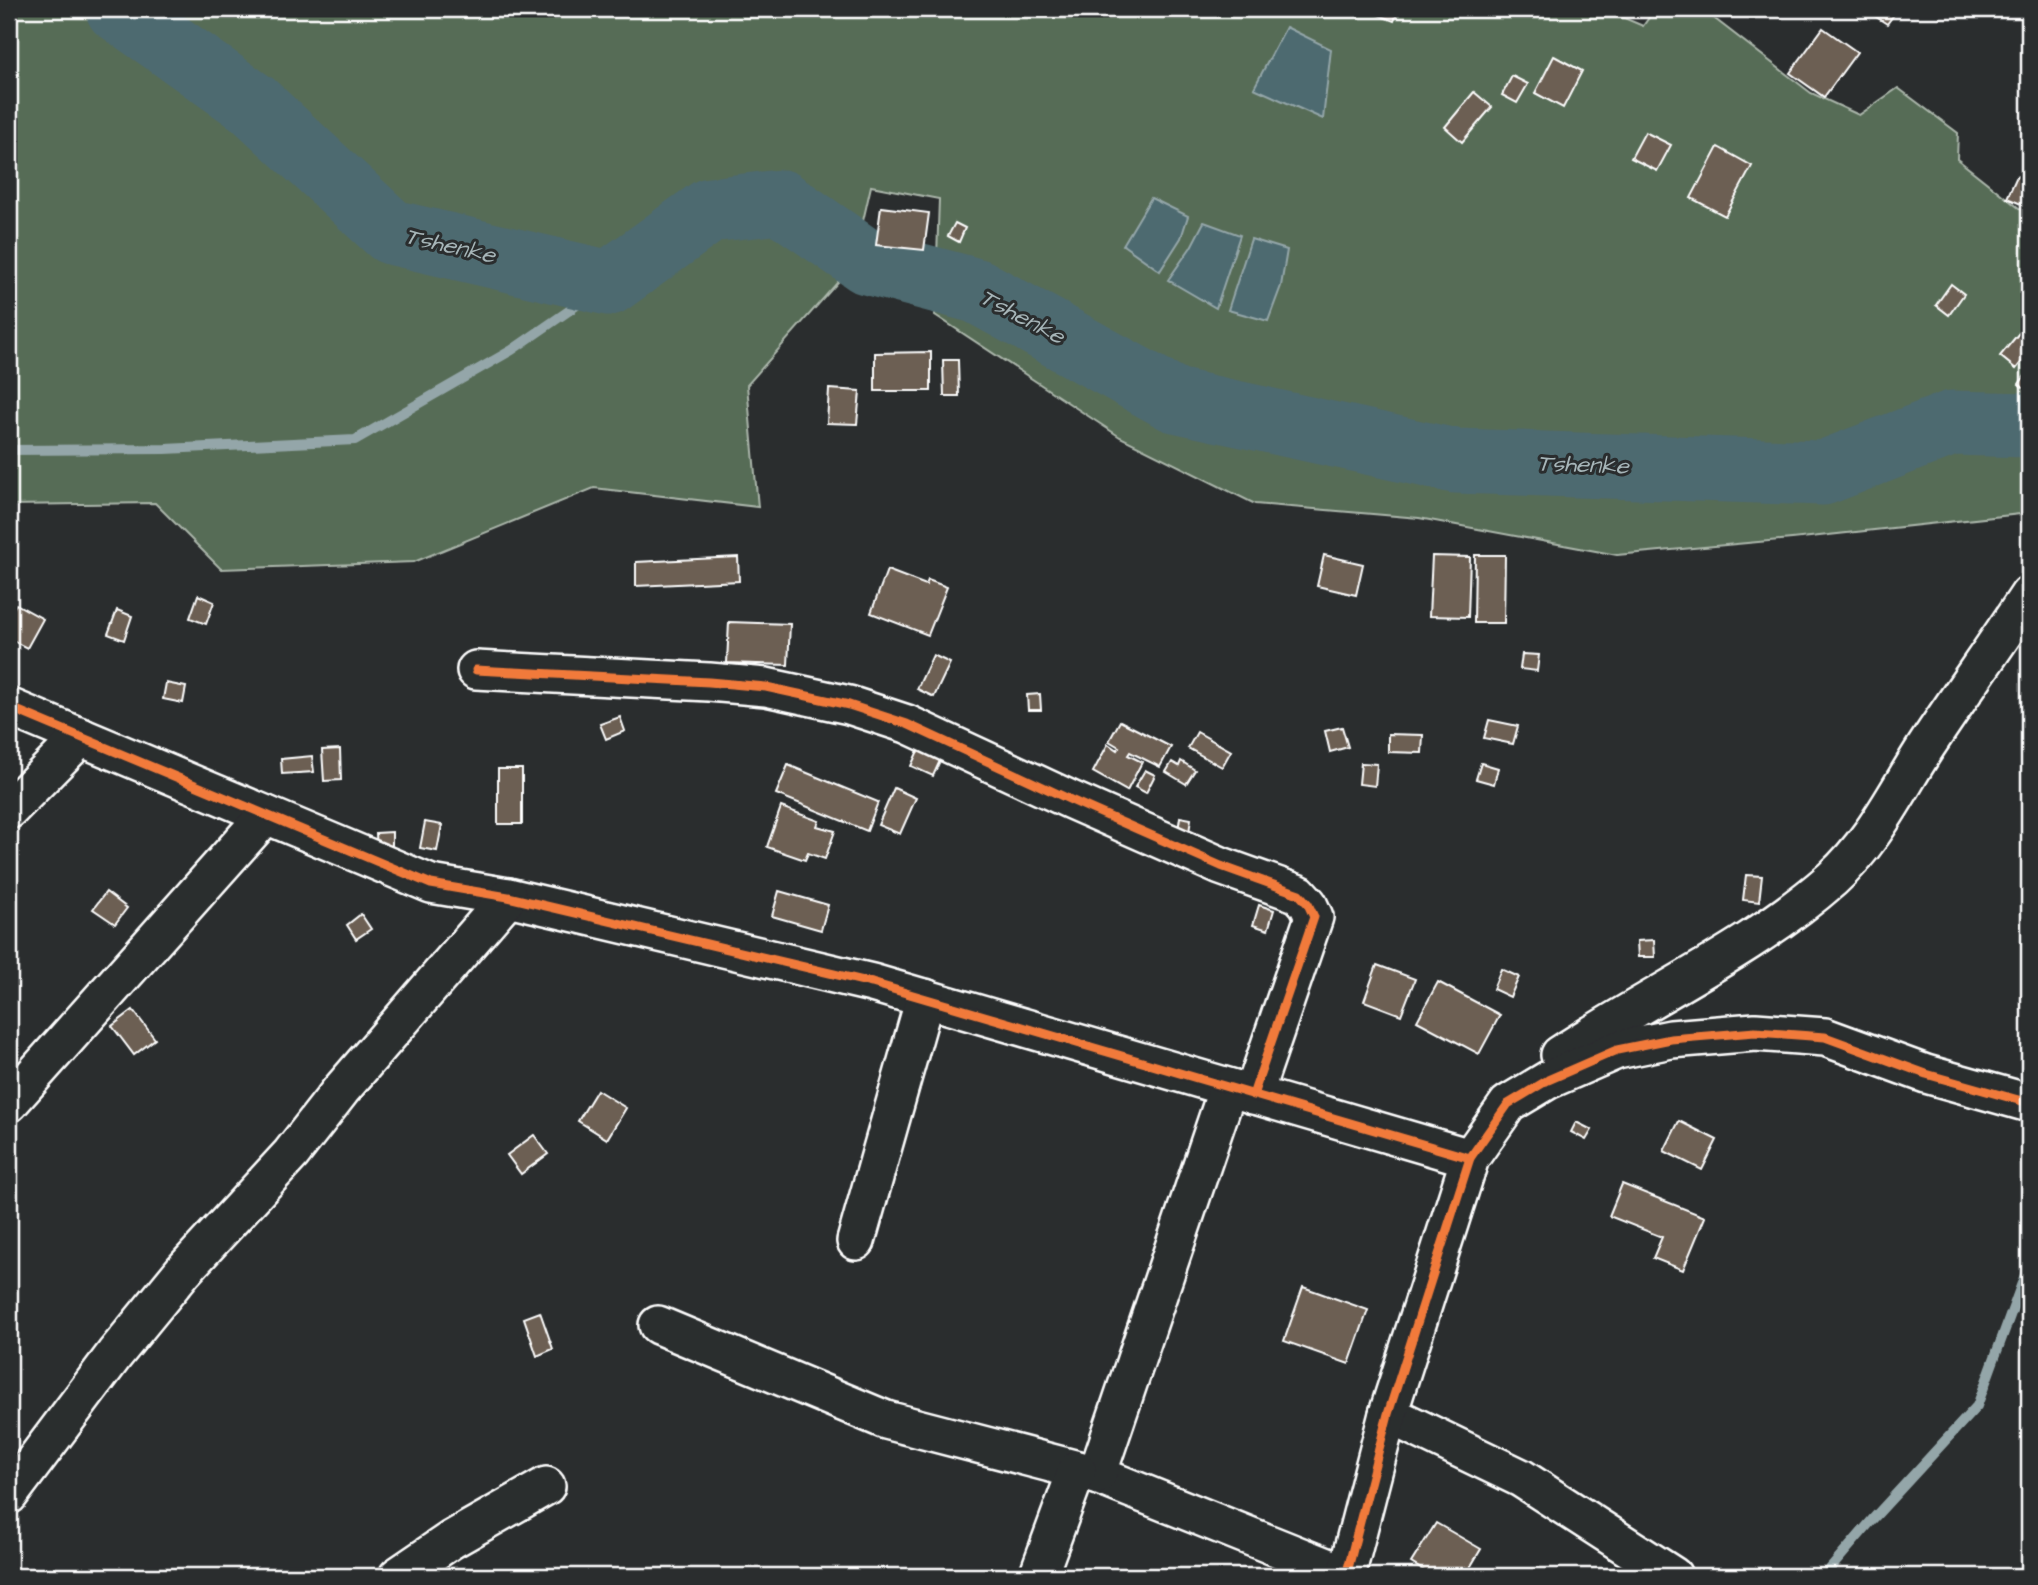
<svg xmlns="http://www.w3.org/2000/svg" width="2038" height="1585" font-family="'Architects Daughter',sans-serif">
	<rect width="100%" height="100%" fill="#2a2d2e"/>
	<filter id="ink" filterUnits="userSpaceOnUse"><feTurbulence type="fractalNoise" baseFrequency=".0143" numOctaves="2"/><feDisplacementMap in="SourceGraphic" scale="14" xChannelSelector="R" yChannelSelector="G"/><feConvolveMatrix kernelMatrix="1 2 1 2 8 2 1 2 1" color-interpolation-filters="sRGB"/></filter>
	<g filter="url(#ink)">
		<path fill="#576c57" stroke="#abb6ab" stroke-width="2" d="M 9,9 L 1603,9 L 1643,26 L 1655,9 L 1702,9 L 1811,93 L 1859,115 L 1898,88 L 1958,133 L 1957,159 L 2029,216 L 2029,513 L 1792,539 L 1617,555 L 1419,518 L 1255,504 L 1120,437 L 935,315 L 939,199 L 871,186 L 853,265 L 747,385 L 758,507 L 594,488 L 414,562 L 221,569 L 155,503 L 9,505 Z"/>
		<g fill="#4d6b70" stroke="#94a6a9" stroke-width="2">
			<path d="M 1286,27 L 1331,49 L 1323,119 L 1254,88 Z"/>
			<path d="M 1151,198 L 1188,216 L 1181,238 L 1160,271 L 1123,245 Z"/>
			<path d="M 1204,222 L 1240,235 L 1216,308 L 1168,280 L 1191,247 Z"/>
			<path d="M 1251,239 L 1287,250 L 1281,286 L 1268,321 L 1228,310 Z"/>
		</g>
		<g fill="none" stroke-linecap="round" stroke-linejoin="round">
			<g stroke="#94a6a9" stroke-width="10">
				<path d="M 9,450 L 165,449 L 355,440 L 512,350 L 609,283"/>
				<path d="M 1824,1576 L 1872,1520 L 1977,1406 L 2029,1264"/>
			</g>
			<path stroke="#4d6b70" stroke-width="65" d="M 118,9 L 253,104 L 391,232 L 609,283 L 710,210 L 781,202 L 867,262 L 977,291 L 1175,400 L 1455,461 L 1823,473 L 1952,423 L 2029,425"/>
		</g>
		<g fill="#6c5f53" stroke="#fff" stroke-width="2">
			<path d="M 1375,9 L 1399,9 L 1394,21 L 1373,13 Z"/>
			<path d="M 1742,9 L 1762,9 L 1758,16 Z"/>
			<path d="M 1864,9 L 1898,9 L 1887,24 Z"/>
			<path d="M 1823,28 L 1857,52 L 1824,97 L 1790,73 Z"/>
			<path d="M 1554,56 L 1582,71 L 1563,108 L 1535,93 Z"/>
			<path d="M 1512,76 L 1528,84 L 1517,103 L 1502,95 Z"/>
			<path d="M 1474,92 L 1492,107 L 1462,142 L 1445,127 Z"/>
			<path d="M 1645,132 L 1671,145 L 1657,171 L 1631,158 Z"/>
			<path d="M 1718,147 L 1752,166 L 1725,216 L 1691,198 Z"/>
			<path d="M 2017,176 L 2029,181 L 2028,207 L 2007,198 Z"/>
			<path d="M 881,207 L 929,213 L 924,250 L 876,245 Z"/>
			<path d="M 955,223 L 965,228 L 959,242 L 948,236 Z"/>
			<path d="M 1951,284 L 1964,294 L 1949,315 L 1936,305 Z"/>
			<path d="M 2019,333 L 2029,341 L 2029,353 L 2016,369 L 2000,356 Z"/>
			<path d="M 931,352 L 931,391 L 875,391 L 875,353 Z"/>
			<path d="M 943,360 L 958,360 L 959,396 L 944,396 Z"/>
			<path d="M 2029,370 L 2029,393 L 2019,384 Z"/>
			<path d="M 829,389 L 860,391 L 857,424 L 827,423 Z"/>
			<path d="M 1324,555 L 1363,564 L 1356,595 L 1317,586 Z"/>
			<path d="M 1475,555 L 1505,555 L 1504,623 L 1474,623 Z"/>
			<path d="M 1432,556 L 1470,557 L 1468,617 L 1429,616 Z"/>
			<path d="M 738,557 L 739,581 L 636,586 L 636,562 Z"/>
			<path d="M 887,570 L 926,585 L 928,580 L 947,587 L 928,635 L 871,613 Z"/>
			<path d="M 198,595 L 214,602 L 206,624 L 190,618 Z"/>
			<path d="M 16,604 L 43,619 L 27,648 L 9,639 L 9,616 Z"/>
			<path d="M 117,610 L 132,616 L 124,640 L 108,634 Z"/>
			<path d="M 729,622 L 790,624 L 788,665 L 727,663 Z"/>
			<path d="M 1522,654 L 1539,655 L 1537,671 L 1520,669 Z"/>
			<path d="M 933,655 L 950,663 L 934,697 L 917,689 Z"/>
			<path d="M 166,683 L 186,687 L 183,703 L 163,699 Z"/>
			<path d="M 1040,694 L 1041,710 L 1028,710 L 1027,695 Z"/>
			<path d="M 620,717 L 625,731 L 606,739 L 600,724 Z"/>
			<path d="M 1489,720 L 1518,726 L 1513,744 L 1484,738 Z"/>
			<path d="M 1120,721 L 1171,747 L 1160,767 L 1130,752 L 1128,755 L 1142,762 L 1127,791 L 1093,772 L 1108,744 L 1117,750 L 1119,747 L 1109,741 Z"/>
			<path d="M 1342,727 L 1348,747 L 1330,752 L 1325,731 Z"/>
			<path d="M 1197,732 L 1231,751 L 1222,767 L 1188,748 Z"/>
			<path d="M 1388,734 L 1423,735 L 1422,753 L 1388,752 Z"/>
			<path d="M 921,744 L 943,754 L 933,776 L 911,766 Z"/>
			<path d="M 340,749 L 341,780 L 324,781 L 322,750 Z"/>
			<path d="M 312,756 L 314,772 L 282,774 L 281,759 Z"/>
			<path d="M 1181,761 L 1195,770 L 1186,784 L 1166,772 L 1172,762 L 1179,766 Z"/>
			<path d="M 1361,763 L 1377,764 L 1375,786 L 1359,784 Z"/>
			<path d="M 1481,763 L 1498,768 L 1494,784 L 1476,779 Z"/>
			<path d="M 788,765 L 878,802 L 867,831 L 776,794 Z"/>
			<rect x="498" y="769" width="24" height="55"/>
			<path d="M 1145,770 L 1155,775 L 1146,793 L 1135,787 Z"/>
			<path d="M 894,788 L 916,798 L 900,834 L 878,825 Z"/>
			<path d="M 781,807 L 819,821 L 817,826 L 835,831 L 825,859 L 808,853 L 805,860 L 767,847 Z"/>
			<path d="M 1180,817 L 1191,819 L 1188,839 L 1177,838 Z"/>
			<path d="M 425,822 L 442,825 L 437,851 L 420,848 Z"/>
			<path d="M 392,832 L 392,852 L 377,853 L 376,833 Z"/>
			<path d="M 1746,875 L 1762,876 L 1759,902 L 1743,900 Z"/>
			<path d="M 779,891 L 828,905 L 821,930 L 772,916 Z"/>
			<path d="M 106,892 L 127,908 L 115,924 L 93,909 Z"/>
			<path d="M 1259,905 L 1274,910 L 1268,930 L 1253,925 Z"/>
			<path d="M 361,914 L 371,929 L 356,939 L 347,925 Z"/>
			<path d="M 1654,940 L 1655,957 L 1638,957 L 1637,941 Z"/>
			<path d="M 1377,965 L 1415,979 L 1401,1015 L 1364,1001 Z"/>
			<path d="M 1501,969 L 1519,977 L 1510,997 L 1493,989 Z"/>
			<path d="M 1438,982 L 1500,1015 L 1479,1054 L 1417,1021 Z"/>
			<path d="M 133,1010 L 155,1039 L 134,1055 L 112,1026 Z"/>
			<path d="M 597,1090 L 626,1108 L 607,1139 L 578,1121 Z"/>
			<path d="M 1679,1121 L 1717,1140 L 1702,1170 L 1664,1151 Z"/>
			<path d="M 1576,1122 L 1592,1130 L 1586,1140 L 1571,1132 Z"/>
			<path d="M 534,1135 L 548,1154 L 521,1174 L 507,1155 Z"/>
			<path d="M 1622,1184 L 1705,1217 L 1683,1270 L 1653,1258 L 1662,1237 L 1609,1216 Z"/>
			<path d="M 1303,1287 L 1368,1310 L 1349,1364 L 1284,1341 Z"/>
			<path d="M 540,1312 L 553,1349 L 537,1356 L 524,1318 Z"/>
			<path d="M 1436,1523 L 1481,1549 L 1465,1576 L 1433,1576 L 1411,1563 Z"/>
		</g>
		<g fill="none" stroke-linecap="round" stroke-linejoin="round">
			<defs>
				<g id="street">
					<path d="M 476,670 L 709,682 L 766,687 L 849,705 L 907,724 L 1071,800 L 1221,866 L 1299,894 L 1308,904 L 1314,917 L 1253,1095"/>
					<path d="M 9,707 L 431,884 L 508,897 L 872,983 L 1470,1158"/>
					<path d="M 9,810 L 81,737"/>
					<path d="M 1560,1055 C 1650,995 1750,951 1832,879 C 1874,841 1897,791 1927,745 C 1960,695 1996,645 2029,595"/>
					<path d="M 9,1103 L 266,815"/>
					<path d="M 856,1241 L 925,998"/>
					<path d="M 658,1325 L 886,1420 L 1097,1475 L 1346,1575"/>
					<path d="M 1388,1414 L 1521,1478 L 1673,1576"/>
					<path d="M 1097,1475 L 1228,1088"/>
					<path d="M 9,1495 L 115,1354 L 183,1271 L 291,1154 L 341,1090 L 508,897"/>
					<path d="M 398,1576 L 451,1540 L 546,1486"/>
					<path d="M 1038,1576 L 1077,1470"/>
					<path d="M 1346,1576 L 1388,1414 L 1470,1158 L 1508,1104 L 1548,1080 L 1617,1050 L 1671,1039 L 1755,1032 L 1825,1037 L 1926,1074 L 2029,1103"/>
				</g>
			</defs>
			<use href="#street" stroke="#fff" stroke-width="42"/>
			<use href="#street" stroke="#2a2d2e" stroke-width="37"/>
			<defs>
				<g id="cycleway">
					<path d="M 476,670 L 709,682 L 766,687 L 849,705 L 907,724 L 1071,800 L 1221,866 L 1299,894 L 1308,904 L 1314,917 L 1253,1095"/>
					<path d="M 9,707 L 431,884 L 508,897 L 872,983 L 1470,1158"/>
					<path d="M 1346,1576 L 1388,1414 L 1470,1158 L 1508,1104 L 1548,1080 L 1617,1050 L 1671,1039 L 1755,1032 L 1825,1037 L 1926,1074 L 2029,1103"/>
				</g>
			</defs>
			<use href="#cycleway" stroke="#2a2d2e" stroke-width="13"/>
			<use href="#cycleway" stroke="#f17a3a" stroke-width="9"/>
		</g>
	</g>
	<g text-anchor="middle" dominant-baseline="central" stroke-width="6" stroke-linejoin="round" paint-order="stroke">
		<g font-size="24" font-style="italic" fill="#a6b5b8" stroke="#2a2d2e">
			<text transform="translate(450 246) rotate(13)">Tshenke</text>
			<text transform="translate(1022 317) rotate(28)">Tshenke</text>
			<text transform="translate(1583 465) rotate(2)">Tshenke</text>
		</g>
	</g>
	<rect width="2038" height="1585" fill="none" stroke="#2a2d2e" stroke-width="35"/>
	<rect x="18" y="18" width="2003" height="1550" fill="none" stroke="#fff" stroke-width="2.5" filter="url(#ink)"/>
</svg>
